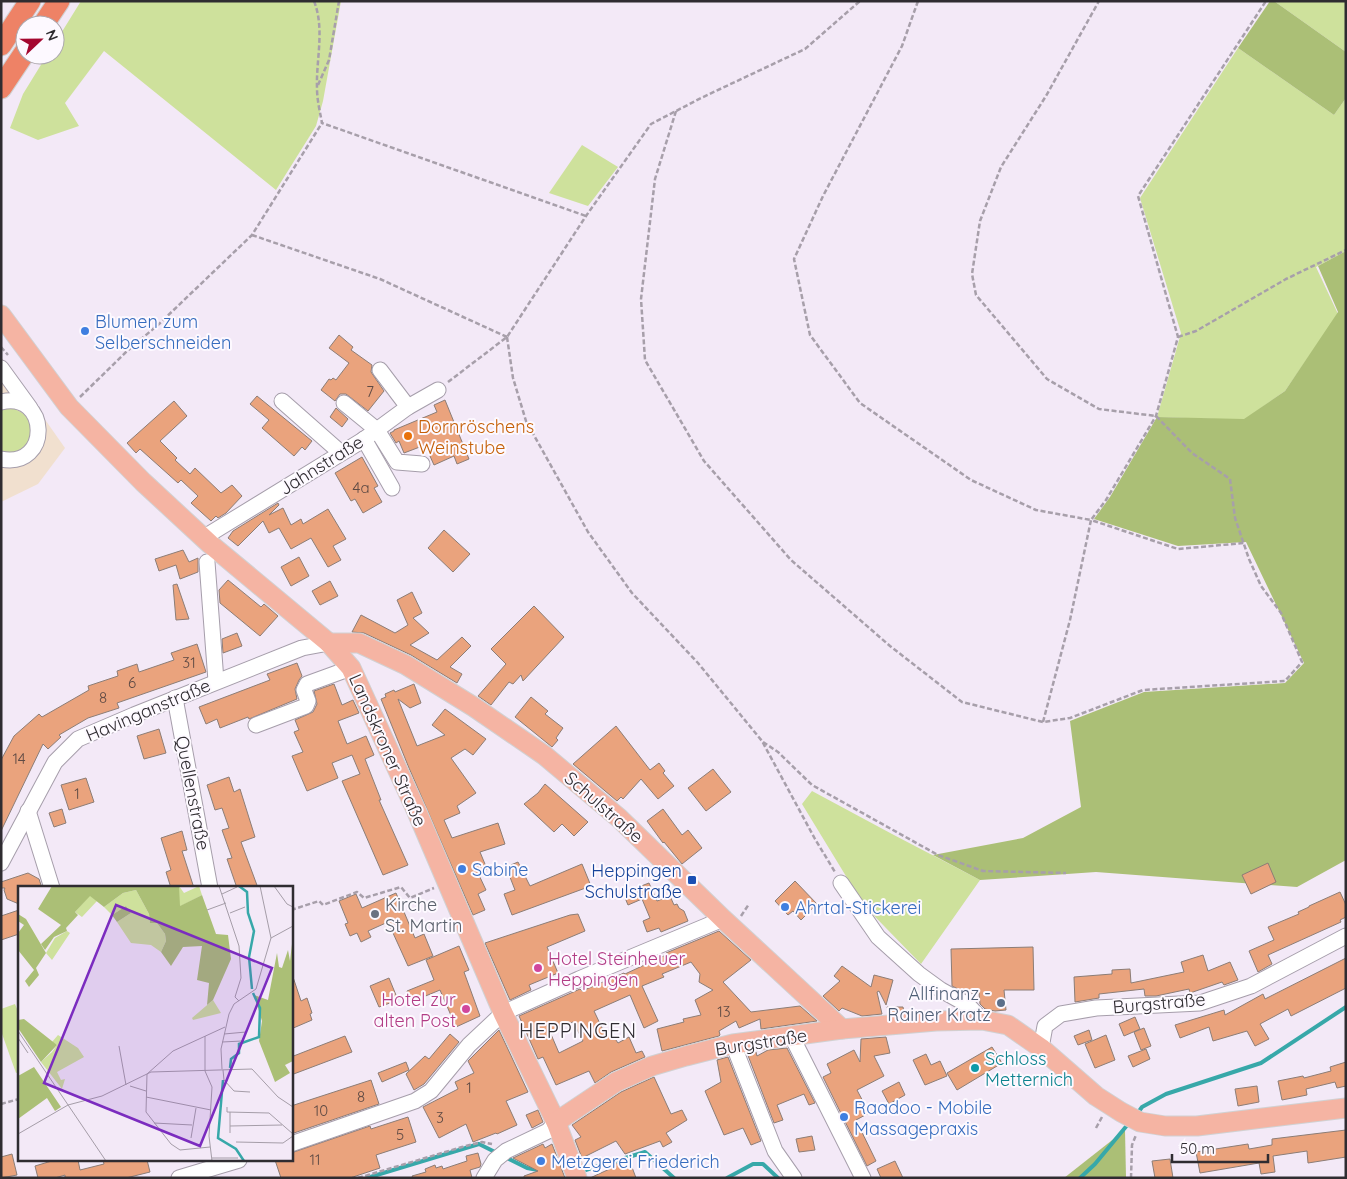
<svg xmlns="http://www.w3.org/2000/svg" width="1347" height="1179" font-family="Quicksand,sans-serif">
	<rect width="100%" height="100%" fill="#f3e9f7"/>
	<path fill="#f1e0cf" d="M 1,357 L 65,448 L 38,484 L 1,502 Z"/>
	<g fill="#cee19c">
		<path d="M 81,1 L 341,1 L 323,101 L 316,126 L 276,190 L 104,51 L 65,103 L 79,126 L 38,140 L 10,128 L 23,94 L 47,55 L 55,55 L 55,43 Z"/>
		<path d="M 1274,1 L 1346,1 L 1346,52 Z"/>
		<path d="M 1238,48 L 1334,115 L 1346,98 L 1346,251 L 1316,267 L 1338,314 L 1285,391 L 1244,420 L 1157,417 L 1181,333 L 1140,198 Z"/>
		<path d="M 582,145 L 618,167 L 588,206 L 549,193 Z"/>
		<path d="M 13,408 L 26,415 L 33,428 L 29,444 L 17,453 L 1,453 L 1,409 Z"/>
		<path d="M 812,791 L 892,834 L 980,880 L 921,964 L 849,890 L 852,886 L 802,804 Z"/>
		<path d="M 15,1004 L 19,1014 L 19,1072 L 16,1073 L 1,1031 L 1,1009 Z"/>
	</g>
	<g fill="#abbf76">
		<path d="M 1270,1 L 1274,1 L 1346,52 L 1346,98 L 1334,115 L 1238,48 Z"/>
		<path d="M 1346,251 L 1346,860 L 1297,887 L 1096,872 L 980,880 L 933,855 L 1023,838 L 1081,807 L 1070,721 L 1144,692 L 1285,683 L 1304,663 L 1246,542 L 1178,546 L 1094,519 L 1110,497 L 1157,417 L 1244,419 L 1285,391 L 1338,312 L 1318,266 Z"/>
		<path d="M 1125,1130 L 1126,1178 L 1064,1178 Z"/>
	</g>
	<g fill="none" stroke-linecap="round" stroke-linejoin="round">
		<g stroke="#37a8a9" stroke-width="4">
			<path d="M 1137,1114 L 1142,1107 L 1166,1094 L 1261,1063 L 1346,1007"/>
			<path d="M 505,1157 L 527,1168 L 538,1170"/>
			<path d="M 579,1172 L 645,1152 L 674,1178"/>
			<path d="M 367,1178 L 479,1144 L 497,1153"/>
			<path d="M 727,1178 L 753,1164 L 763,1164 L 778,1178"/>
			<path d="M 1080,1178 L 1095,1164 L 1129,1123"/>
		</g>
	</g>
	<g fill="#eaa37d" stroke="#8c7d76" fill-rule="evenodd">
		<path d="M 339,335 L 353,347 L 351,350 L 372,365 L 371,372 L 384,391 L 368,411 L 346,394 L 340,394 L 335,401 L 321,390 L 329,379 L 331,380 L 333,378 L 336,380 L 349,363 L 329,348 Z"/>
		<path d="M 257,396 L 312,441 L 305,450 L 302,447 L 294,456 L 262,428 L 269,420 L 250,404 Z"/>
		<path d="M 445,400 L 469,459 L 457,464 L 454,456 L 434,465 L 425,445 L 404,453 L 399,441 L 396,443 L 390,433 L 394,431 L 394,430 L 437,412 L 434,405 Z"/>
		<path d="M 174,401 L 187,416 L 160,441 L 177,458 L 175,460 L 190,474 L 195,468 L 221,493 L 232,485 L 242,496 L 226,513 L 218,518 L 216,516 L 211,521 L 191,503 L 198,496 L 181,480 L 178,483 L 140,449 L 136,453 L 127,443 Z"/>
		<path d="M 336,408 L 348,419 L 342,427 L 330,417 Z"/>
		<path d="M 362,457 L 378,486 L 374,488 L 382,502 L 363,513 L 355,499 L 351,501 L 335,473 Z"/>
		<path d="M 278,503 L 279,505 L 269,515 L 283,508 L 291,525 L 301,519 L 303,524 L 328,509 L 346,539 L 333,546 L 341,560 L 328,567 L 311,538 L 291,549 L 279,528 L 269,533 L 263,521 L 238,546 L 228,538 L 233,531 Z"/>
		<path d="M 444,530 L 470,554 L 453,572 L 428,548 Z"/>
		<path d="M 183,550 L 189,562 L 198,558 L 198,572 L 180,579 L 176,565 L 159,571 L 155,559 Z"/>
		<path d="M 299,557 L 309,576 L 291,586 L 281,567 Z"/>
		<path d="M 228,580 L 261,607 L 264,604 L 278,616 L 260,636 L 220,603 L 219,590 Z"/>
		<path d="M 330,581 L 338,596 L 320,605 L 312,591 Z"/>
		<path d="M 177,584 L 189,619 L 176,620 L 173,585 Z"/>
		<path d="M 412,592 L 422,613 L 413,618 L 429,633 L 410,645 L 437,660 L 462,637 L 471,646 L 450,667 L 462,674 L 457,683 L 411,655 L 364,633 L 352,632 L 361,615 L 395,633 L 408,625 L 397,600 Z"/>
		<path d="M 534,606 L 564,637 L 523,681 L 521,675 L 513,684 L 509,682 L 491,705 L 478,696 L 506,664 L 491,649 Z"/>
		<path d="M 237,633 L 242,646 L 223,653 L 222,639 Z"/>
		<path d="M 197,644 L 206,672 L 117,703 L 119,708 L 88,718 L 59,735 L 61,737 L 48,749 L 43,744 L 1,831 L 1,760 L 14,736 L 39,714 L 42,717 L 89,690 L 88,686 L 118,676 L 117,671 L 137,664 L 139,672 L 174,660 L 171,653 Z"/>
		<path d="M 297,663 L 302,676 L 299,680 L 295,689 L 297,699 L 249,719 L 248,717 L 220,728 L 217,719 L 206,724 L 199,707 L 270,680 L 267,674 Z"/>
		<path d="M 334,684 L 342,705 L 353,700 L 359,713 L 338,721 L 347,744 L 366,736 L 374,755 L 365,759 L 381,800 L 379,800 L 408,865 L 383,875 L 342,781 L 360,774 L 352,755 L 332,763 L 338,778 L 307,791 L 292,756 L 303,752 L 294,732 L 299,730 L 295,720 L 313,712 L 317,704 L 314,691 Z"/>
		<path d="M 414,684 L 421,703 L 410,708 L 398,699 L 417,746 L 445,735 L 432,725 L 445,709 L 486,739 L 473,755 L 465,749 L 451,758 L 476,793 L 457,806 L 460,813 L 444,820 L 452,838 L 498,823 L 505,844 L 480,852 L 487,869 L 478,873 L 486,890 L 478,894 L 485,910 L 473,915 L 409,768 L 381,699 L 386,697 L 385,694 L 394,690 L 395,692 Z"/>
		<path d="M 531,697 L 548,711 L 545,714 L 563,728 L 556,738 L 558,740 L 552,747 L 515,717 Z"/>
		<path d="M 616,726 L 650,770 L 659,763 L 665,771 L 663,773 L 674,786 L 658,799 L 641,779 L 623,799 L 621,797 L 617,801 L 573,764 Z"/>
		<path d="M 159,729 L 166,753 L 144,759 L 137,736 Z"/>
		<path d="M 713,769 L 731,792 L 706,811 L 688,788 Z"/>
		<path d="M 229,777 L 234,792 L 240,789 L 255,837 L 241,842 L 258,888 L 237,888 L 227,859 L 232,858 L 222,830 L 229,828 L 222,808 L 215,810 L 207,785 Z"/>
		<path d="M 86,778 L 94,802 L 69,810 L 61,785 Z"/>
		<path d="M 545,784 L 588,822 L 574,836 L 562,824 L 554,832 L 524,804 L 538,793 Z"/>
		<path d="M 62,809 L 66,823 L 54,827 L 49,813 Z"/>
		<path d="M 663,809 L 682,835 L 688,830 L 702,848 L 682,864 L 664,842 L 663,843 L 647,821 Z"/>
		<path d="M 182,831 L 187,850 L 182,851 L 194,888 L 171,888 L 166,872 L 171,870 L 161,838 Z"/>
		<path d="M 518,862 L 530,886 L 582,864 L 591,886 L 512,915 L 504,894 L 515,890 L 506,867 Z"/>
		<path d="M 1268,863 L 1276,882 L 1251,894 L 1242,875 Z"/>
		<path d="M 28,873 L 39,879 L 42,888 L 19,888 L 19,904 L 7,899 L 4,890 L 5,888 L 1,888 L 1,882 Z"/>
		<path d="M 795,881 L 817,904 L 801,920 L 793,911 L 788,915 L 775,901 Z"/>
		<path d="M 649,883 L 657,901 L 670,896 L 674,905 L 677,904 L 679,908 L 684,911 L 688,921 L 661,932 L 659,928 L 647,932 L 643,921 L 650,918 L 642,899 L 628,905 L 623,893 Z"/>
		<path d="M 1340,892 L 1346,905 L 1346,917 L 1340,920 L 1341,922 L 1268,955 L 1272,964 L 1258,972 L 1249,951 L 1274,940 L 1268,927 L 1299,914 L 1298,912 L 1309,907 L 1309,906 Z"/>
		<path d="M 396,893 L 415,938 L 424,934 L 433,956 L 408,966 L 388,922 L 368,931 L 371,937 L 361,942 L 357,933 L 350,936 L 345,924 L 348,923 L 339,901 L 356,894 L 362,908 Z"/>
		<path d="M 19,910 L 19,934 L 1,940 L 1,916 Z"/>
		<path d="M 578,914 L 585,931 L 547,947 L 558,973 L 529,985 L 531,990 L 510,1000 L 485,943 L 570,915 Z"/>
		<path d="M 719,931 L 751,960 L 723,982 L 751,1012 L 800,1006 L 817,1021 L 761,1029 L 760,1019 L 739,1028 L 736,1021 L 719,1031 L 720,1035 L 719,1036 L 662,1051 L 657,1029 L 684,1022 L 683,1019 L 701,1015 L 695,1000 L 713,990 L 699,982 L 700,974 L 691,962 L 662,974 L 664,977 L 642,986 L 658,1021 L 644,1028 L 630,995 L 594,1011 L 604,1032 L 609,1030 L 618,1043 L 629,1037 L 636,1053 L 642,1051 L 645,1057 L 611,1072 L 595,1083 L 589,1071 L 556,1085 L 543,1057 L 538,1059 L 519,1016 L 580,989 L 582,991 L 624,973 L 625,974 L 666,955 L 666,953 ZM 573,1022 L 583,1041 L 559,1053 L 550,1032 Z"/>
		<path d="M 459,946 L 469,970 L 464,972 L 480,1016 L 456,1027 L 440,990 L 411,1002 L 407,991 L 434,980 L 426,960 Z"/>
		<path d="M 1033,947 L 1034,990 L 1004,990 L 1006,1010 L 995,1011 L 985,1009 L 980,1004 L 979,993 L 966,993 L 952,986 L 951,949 Z"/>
		<path d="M 1203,955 L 1208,971 L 1230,962 L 1238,980 L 1224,985 L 1222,982 L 1190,993 L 1189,989 L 1156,996 L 1145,996 L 1144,989 L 1099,994 L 1099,998 L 1075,1002 L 1074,977 L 1112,974 L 1112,970 L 1130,969 L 1131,983 L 1184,972 L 1181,962 Z"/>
		<path d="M 1346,958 L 1346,988 L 1291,1016 L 1288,1009 L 1260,1024 L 1269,1039 L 1255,1046 L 1247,1031 L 1213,1041 L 1209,1027 L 1180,1038 L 1175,1025 L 1224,1010 L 1225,1015 L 1263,994 L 1265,999 Z"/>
		<path d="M 842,966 L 871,987 L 874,975 L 893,980 L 886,1005 L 879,991 L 877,992 L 882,1014 L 862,1016 L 842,1008 L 839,1011 L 823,996 L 840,981 L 834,976 Z"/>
		<path d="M 291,977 L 293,977 L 301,1001 L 307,998 L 312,1013 L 310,1014 L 312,1020 L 291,1029 Z"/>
		<path d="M 389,978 L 398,1000 L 379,1007 L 370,986 Z"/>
		<path d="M 887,1007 L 903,1007 L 904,1012 L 890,1014 Z"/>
		<path d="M 1135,1017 L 1140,1029 L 1124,1036 L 1119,1024 Z"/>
		<path d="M 1144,1028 L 1151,1046 L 1141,1050 L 1134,1032 Z"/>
		<path d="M 499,1030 L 528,1092 L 506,1101 L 517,1125 L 497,1134 L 496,1133 L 473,1142 L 466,1124 L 439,1138 L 423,1107 L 458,1089 L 455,1082 L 474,1073 L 468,1061 Z"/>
		<path d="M 1089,1030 L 1092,1040 L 1078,1045 L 1074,1036 Z"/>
		<path d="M 450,1034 L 459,1042 L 424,1084 L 414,1090 L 406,1074 L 425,1056 L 429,1059 Z"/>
		<path d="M 1106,1035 L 1115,1060 L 1095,1068 L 1085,1044 Z"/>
		<path d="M 345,1036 L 352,1052 L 291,1075 L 291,1057 Z"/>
		<path d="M 886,1037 L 890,1053 L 874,1056 L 884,1076 L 857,1090 L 869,1113 L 856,1120 L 876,1161 L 867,1166 L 823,1077 L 831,1073 L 827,1064 L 854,1050 L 860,1062 L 861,1039 Z"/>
		<path d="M 992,1047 L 1002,1063 L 957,1090 L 947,1073 Z"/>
		<path d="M 787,1048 L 815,1103 L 809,1105 L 804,1094 L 777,1105 L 783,1120 L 774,1123 L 747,1053 L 756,1052 L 757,1056 L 768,1050 Z"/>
		<path d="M 1146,1049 L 1150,1059 L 1133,1067 L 1128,1056 Z"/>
		<path d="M 926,1054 L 931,1065 L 940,1061 L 947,1076 L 925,1085 L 913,1060 Z"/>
		<path d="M 728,1057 L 761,1141 L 751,1145 L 743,1128 L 724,1135 L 705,1091 L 721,1082 L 717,1060 Z"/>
		<path d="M 406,1062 L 409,1070 L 382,1082 L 378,1073 Z"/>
		<path d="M 1346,1062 L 1346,1086 L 1337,1088 L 1335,1082 L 1306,1089 L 1307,1095 L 1282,1100 L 1278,1081 L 1303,1076 L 1304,1078 L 1331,1071 L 1330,1067 Z"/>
		<path d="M 654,1077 L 671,1114 L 682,1110 L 687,1120 L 666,1133 L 672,1142 L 663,1147 L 660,1141 L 625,1154 L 616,1141 L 582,1158 L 575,1140 L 581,1137 L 572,1125 L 621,1092 Z"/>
		<path d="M 371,1080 L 379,1104 L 291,1134 L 291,1106 Z"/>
		<path d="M 899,1082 L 905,1095 L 889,1104 L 882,1091 Z"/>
		<path d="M 1257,1086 L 1259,1102 L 1238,1106 L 1235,1089 Z"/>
		<path d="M 538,1110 L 543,1122 L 532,1128 L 526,1115 Z"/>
		<path d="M 408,1117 L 416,1142 L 376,1155 L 380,1168 L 350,1178 L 281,1178 L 275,1160 L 291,1160 L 291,1153 L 370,1126 L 371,1129 Z"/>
		<path d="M 1346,1130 L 1346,1157 L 1308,1163 L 1307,1151 L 1273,1156 L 1275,1172 L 1261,1174 L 1259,1163 L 1200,1173 L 1196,1152 L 1248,1144 L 1249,1149 L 1272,1145 L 1272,1139 Z"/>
		<path d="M 812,1136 L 815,1150 L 799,1152 L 796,1139 Z"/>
		<path d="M 543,1144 L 545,1148 L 552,1144 L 565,1178 L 524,1178 L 524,1176 L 538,1171 L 513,1158 Z"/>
		<path d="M 478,1153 L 481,1164 L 480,1167 L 470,1170 L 472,1178 L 413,1178 L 412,1176 L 426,1172 L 425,1169 L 435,1165 L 436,1168 L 442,1166 L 443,1169 L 467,1161 L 466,1156 Z"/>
		<path d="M 12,1154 L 17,1175 L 1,1178 L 1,1157 Z"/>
		<path d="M 629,1159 L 636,1178 L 590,1178 L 614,1167 L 613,1165 Z"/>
		<path d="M 1170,1159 L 1173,1178 L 1155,1178 L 1152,1161 Z"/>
		<path d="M 55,1160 L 78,1160 L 80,1170 L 104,1164 L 103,1160 L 147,1160 L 150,1172 L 126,1178 L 65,1178 L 65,1175 L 55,1178 L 38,1178 L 35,1166 Z"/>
		<path d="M 895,1161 L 903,1178 L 881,1178 L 877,1169 Z"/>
	</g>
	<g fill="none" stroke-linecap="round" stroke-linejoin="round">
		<defs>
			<g id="minor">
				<path d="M 1,368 L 30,408"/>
				<path d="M 380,370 L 408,407"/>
				<path d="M 282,401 L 341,453"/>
				<path d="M 1,402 C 49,390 52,469 1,459"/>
				<path d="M 344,403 L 377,430 L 397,462 L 422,464"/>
				<path d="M 364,439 L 392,488"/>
				<path d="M 203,538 L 363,440 L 408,407 L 438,390"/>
				<path d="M 207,562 L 216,681"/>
				<path d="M 175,698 L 210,888"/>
				<path d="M 256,725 L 306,706 L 308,701 L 304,690 L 307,684 L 351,668"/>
				<path d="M 28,811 L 52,888"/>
				<path d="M 1,863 L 55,762 L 78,739 L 134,715 L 302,648 L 329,643"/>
				<path d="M 841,883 L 878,937 L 919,974 L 941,990 L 968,1005 L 982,1020"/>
				<path d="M 792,1037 L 863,1178"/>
				<path d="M 733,1044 L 775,1151 L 794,1178"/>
				<path d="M 1041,1048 L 1045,1026 L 1061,1014 L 1096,1008 L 1200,1003 L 1251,986 L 1346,936"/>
				<path d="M 291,1144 L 415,1101 L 431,1091 L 469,1045 L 503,1013 L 579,979 L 723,919"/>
				<path d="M 179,1178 L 239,1160"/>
				<path d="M 484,1178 L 495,1160 L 506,1151 L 548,1131 L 556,1122"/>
			</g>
			<g id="major">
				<path d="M 1,315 L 69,407 L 143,482 L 210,544 L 329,643 L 351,668 L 417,812 L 503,1013 L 556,1122 L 577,1178"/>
				<path d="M 329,643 L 359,643 L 406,665 L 474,707 L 544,755 L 619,818 L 723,919 L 842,1029"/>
				<path d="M 556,1122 L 616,1082 L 652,1066 L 686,1056 L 733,1044 L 842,1029 L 936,1021 L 982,1020 L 1008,1025 L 1041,1048 L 1096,1096 L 1121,1112 L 1140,1122 L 1165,1126 L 1197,1126 L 1346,1108"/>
			</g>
			<g id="highway">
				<path d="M 43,25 L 59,1"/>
				<path d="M 1,45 L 30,1"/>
				<path d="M 1,88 L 25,52"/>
			</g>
		</defs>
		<use href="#minor" stroke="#a69eab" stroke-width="17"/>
		<use href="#major" stroke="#d1d1d2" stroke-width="21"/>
		<use href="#highway" stroke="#d1d1d2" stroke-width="23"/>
		<g stroke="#a79faa" stroke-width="2.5" stroke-dasharray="5 2.5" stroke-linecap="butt">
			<path d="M 314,1 C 325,29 316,59 317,88 C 317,100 320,112 322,123 L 586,216"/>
			<path d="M 918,1 L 902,46 L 823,196 L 794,259 L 810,335 L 860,403 L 971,480 L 1036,510 L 1091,520 L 1106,500 L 1156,416 L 1178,337 L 1138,196 L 1266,1"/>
			<path d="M 318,85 L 329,60 L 339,1"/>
			<path d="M 676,111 L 655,179 L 641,299 L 645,360 L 704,461 L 791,560 L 890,646 L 962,702 L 1043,722 L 1070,718 L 1143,690 L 1285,681 L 1302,662 L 1281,613 L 1261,586 L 1249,559 L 1235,518 L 1230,479 L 1192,453 L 1156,416 L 1099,409 L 1047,379 L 976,295 L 972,274 L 980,221 L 1001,167 L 1046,96 L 1099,1"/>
			<path d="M 252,235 L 380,279 L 507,337"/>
			<path d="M 507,337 L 513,378 L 526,421 L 588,532 L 632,593 L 698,663 L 762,741 L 815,839 L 835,872"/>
			<path d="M 1178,337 L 1196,331 L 1286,279 L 1346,250"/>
			<path d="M 1,347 L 8,355"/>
			<path d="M 448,382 L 507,337 L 586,216 L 651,124 L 701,98 L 805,49 L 860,1"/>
			<path d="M 80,397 L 126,352 L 159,324 L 252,235 L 322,123"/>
			<path d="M 1043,722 L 1070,620 L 1091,520 L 1178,549 L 1244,543"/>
			<path d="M 763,742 L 778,752 L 812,785 L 938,855 L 983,871 L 1066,873"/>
			<path d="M 291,910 L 319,901 L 323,905 L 357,892 L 364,898 L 401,887 L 410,898 L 434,888"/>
			<path d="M 741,916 L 749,904"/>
			<path d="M 1,1104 L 19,1099"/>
			<path d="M 1096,1128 L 1102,1117"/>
			<path d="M 358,1178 L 462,1147 L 482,1142 L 492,1144"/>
			<path d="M 1131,1178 L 1132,1145 L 1136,1135"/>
		</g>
		<use href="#minor" stroke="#fff" stroke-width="15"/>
		<use href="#major" stroke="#f5b4a3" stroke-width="19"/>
		<use href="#highway" stroke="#ee8266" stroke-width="21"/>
	</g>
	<g fill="#3f7fe0" stroke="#fdf9ff" stroke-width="2">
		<circle cx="85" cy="331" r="5"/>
		<circle cx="462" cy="869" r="5"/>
		<circle cx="785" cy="907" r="5"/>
		<circle cx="844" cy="1117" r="5"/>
		<circle cx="541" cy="1161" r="5"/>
	</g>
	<circle fill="#e8710a" stroke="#fdf9ff" stroke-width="2" cx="408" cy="436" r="5"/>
	<rect fill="#1a4fb4" stroke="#fdf9ff" stroke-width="2" x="687" y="875" width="10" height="10" rx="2.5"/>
	<circle fill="#6b7280" stroke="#fdf9ff" stroke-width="2" cx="375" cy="914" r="5"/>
	<g fill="#d1479c" stroke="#fdf9ff" stroke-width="2">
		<circle cx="538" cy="968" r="5"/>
		<circle cx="466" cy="1009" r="5"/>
	</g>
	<circle fill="#5c6f8a" stroke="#fdf9ff" stroke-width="2" cx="1001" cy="1003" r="5"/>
	<circle fill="#0f9aa8" stroke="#fdf9ff" stroke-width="2" cx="975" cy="1068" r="5"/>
	<g text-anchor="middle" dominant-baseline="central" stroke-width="4" stroke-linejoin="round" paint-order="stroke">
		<g font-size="15" fill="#5e4a44">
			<text x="370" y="391">7</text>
			<text x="361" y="487">4a</text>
			<text x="189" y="662">31</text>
			<text x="132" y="682">6</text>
			<text x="103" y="697">8</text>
			<text x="19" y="758">14</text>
			<text x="77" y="793">1</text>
			<text x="724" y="1011">13</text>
			<text x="469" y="1087">1</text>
			<text x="361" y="1096">8</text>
			<text x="321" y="1110">10</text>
			<text x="440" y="1117">3</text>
			<text x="400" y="1134">5</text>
			<text x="315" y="1159">11</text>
		</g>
		<g font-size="18" fill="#366cbe" stroke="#fdf9ff" text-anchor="start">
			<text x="95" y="321">Blumen zum<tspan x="95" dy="21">Selberschneiden</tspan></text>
			<text x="472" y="869">Sabine</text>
			<text x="795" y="907">Ahrtal-Stickerei</text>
			<text x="854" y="1107">Raadoo - Mobile<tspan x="854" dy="21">Massagepraxis</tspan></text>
			<text x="551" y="1161">Metzgerei Friederich</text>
		</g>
		<g font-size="18" fill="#c56008" stroke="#fdf9ff" text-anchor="start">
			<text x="418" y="426">Dornröschens<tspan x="418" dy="21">Weinstube</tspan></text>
		</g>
		<g font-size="18" fill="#2f2c31" stroke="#fdf9ff">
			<text transform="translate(321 465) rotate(-32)">Jahnstraße</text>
			<text transform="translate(148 710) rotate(-23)">Havinganstraße</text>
			<text transform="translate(388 750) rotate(66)">Landskroner Straße</text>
			<text transform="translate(193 793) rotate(79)">Quellenstraße</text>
			<text transform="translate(604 807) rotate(41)">Schulstraße</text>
			<text transform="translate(1159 1003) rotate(-5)">Burgstraße</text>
			<text transform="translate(761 1042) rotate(-9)">Burgstraße</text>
		</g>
		<g font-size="18" fill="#164399" stroke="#fdf9ff" text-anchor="end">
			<text x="682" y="870">Heppingen<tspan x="682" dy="21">Schulstraße</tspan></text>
		</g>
		<g font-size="18" fill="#5b616d" stroke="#fdf9ff" text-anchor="start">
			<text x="385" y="904">Kirche<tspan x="385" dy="21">St. Martin</tspan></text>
		</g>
		<g font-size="18" fill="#b23c85" stroke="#fdf9ff" text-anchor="start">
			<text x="548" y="958">Hotel Steinheuer<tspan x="548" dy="21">Heppingen</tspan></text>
			<text x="456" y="999" text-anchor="end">Hotel zur<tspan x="456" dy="21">alten Post</tspan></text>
		</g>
		<g font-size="18" fill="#4e5e75" stroke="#fdf9ff" text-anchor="end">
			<text x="991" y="993">Allfinanz -<tspan x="991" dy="21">Rainer Kratz</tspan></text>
		</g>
		<g font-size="18" fill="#0d838f" stroke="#fdf9ff" text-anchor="start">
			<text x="985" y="1058">Schloss<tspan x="985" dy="21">Metternich</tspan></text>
		</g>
		<g font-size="20" letter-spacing="1" fill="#2f2c31" stroke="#fdf9ff">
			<text x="578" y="1030">HEPPINGEN</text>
		</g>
	</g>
	<g transform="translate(18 886)">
		<rect width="275" height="275" fill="#f3e9f7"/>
		<path d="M 161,0 L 166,7 L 181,0 L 184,9 L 161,21 ZM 118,4 L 131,28 L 132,37 L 139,37 L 147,48 L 148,55 L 143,66 L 133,59 L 113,57 L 99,36 L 113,27 L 108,20 L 94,29 L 86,21 L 105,7 ZM 72,9 L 79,15 L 64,31 L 57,26 ZM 49,45 L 52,47 L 34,74 L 28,67 L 37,52 ZM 195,114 L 203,127 L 175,134 L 174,132 ZM 40,149 L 60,162 L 66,171 L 39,186 L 43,194 L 47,193 L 44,203 L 23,176 L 34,166 L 39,159 L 34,156 Z" fill="#cee19c"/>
		<path d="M 34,0 L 161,0 L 162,20 L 184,9 L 198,48 L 210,49 L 213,73 L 195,114 L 189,119 L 191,97 L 179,94 L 184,60 L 165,61 L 153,80 L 143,66 L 148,55 L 147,48 L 139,37 L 132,37 L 131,28 L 118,4 L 105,7 L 86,21 L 72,10 L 57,26 L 60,29 L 48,42 L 49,45 L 36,51 L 27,64 L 23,58 L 43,39 L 20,23 ZM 108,20 L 113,27 L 99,36 L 94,29 ZM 0,28 L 8,33 L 28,67 L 18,82 L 21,89 L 11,101 L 7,95 L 16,84 L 0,64 L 0,47 L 6,39 L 0,35 ZM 274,58 L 275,175 L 267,179 L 272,187 L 257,196 L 241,155 L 244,135 L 236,109 L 250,114 L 259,67 L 261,81 L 264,82 L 270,64 L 272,75 ZM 6,133 L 39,159 L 23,176 L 0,142 L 0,134 ZM 16,181 L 43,221 L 37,225 L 29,212 L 0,233 L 0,190 Z" fill="#abbf76"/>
		<path fill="none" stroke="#37a8a9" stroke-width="2.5" d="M 221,0 L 229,6 L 230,27 L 236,45 L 231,71 L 234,103M 212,182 L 213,173 L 221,167 L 221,158 L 241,151 L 242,122 L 235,107M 205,194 L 200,252 L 218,263 L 226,275"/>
		<path fill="none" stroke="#a59da8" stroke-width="1" d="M 201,0 L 221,60 L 223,92 L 217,111 L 221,115M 256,0 L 269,18 L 275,21M 204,8 L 219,1M 189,24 L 208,17M 212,27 L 227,21M 253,52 L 275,40M 0,145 L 88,275M 187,150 L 187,185 L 194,201 L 191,250 L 194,275M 0,152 L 10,167M 204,156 L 224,155 L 228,146 L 206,148M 101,160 L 108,199M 204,183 L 203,163 L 211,128 L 216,118 L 238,103 L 253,52 L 242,0M 205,184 L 206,194 L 216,205 L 232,206M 129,188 L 128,226 L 153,258 L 162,264 L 192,261M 129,188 L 155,165 L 207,141M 112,200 L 128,205M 128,211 L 193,224M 209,221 L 209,226 L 251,227 L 275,248M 136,237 L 174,239M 212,240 L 264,239M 212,247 L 212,226M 0,248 L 50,219 L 84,210 L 133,186 L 234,183 L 260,211 L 275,221M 173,252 L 178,222M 218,256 L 265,257 L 275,250M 194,272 L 220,272"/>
		<path fill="#7b2cbf" fill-opacity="0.15" stroke="#7b2cbf" stroke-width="2.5" d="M 98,19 L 254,82 L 182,260 L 26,197 Z"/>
		<rect width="275" height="275" fill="none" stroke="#2f2c31" stroke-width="2.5"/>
	</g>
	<rect width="1347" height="1179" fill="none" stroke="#2f2c31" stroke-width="5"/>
	<g transform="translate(40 40) rotate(68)"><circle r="24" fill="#fdf9ff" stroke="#aba7ad"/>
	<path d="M0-4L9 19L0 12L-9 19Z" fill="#a4072f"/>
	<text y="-8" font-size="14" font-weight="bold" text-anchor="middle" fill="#2f2c31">N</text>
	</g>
	<path d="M1172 1154v8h96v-8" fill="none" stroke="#2f2c31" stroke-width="2.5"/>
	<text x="1180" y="1154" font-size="15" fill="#2f2c31" stroke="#fdf9ff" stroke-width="4" paint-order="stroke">50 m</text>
</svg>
